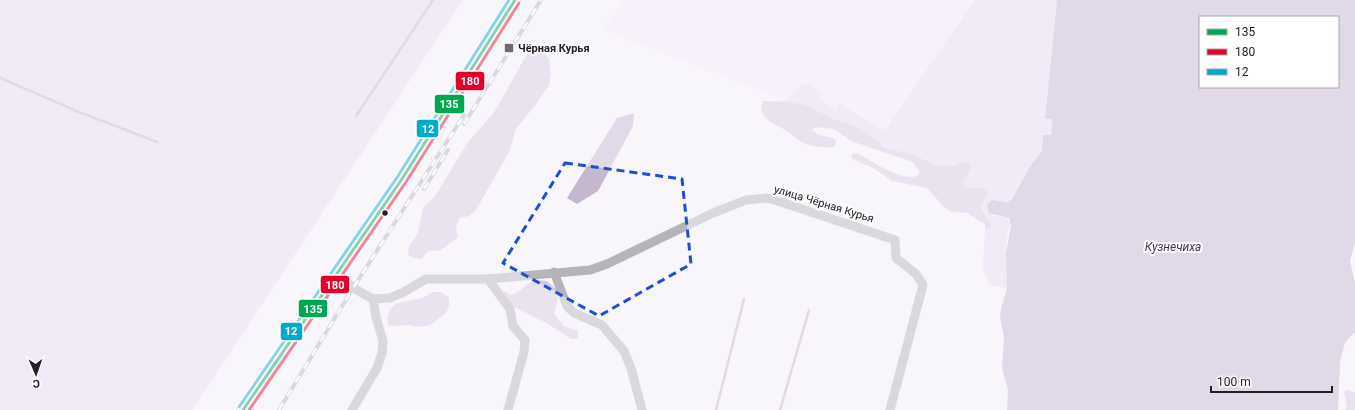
<svg xmlns="http://www.w3.org/2000/svg" width="1355" height="410" font-family="Roboto,sans-serif">
	<rect width="100%" height="100%" fill="#f8f5fb"/>
	<path fill="#f3ebf9" d="M 622,0 L 1022,0 L 996,182 L 604,30 Z"/>
	<g fill="#e9ddf1">
		<path d="M 0,0 L 463,0 L 192,410 L 0,410 Z"/>
		<path d="M 975,0 L 1057,0 L 1045,118 L 1052,119 L 1051,135 L 1043,135 L 1042,151 L 1031,165 L 1012,199 C 1004,204 993,197 987,204 L 994,216 L 1006,217 L 1010,222 L 1006,244 L 1007,288 L 989,285 L 983,267 L 985,229 L 989,229 C 990,216 977,210 986,197 L 982,187 L 967,189 L 964,186 L 965,177 L 971,169 L 957,163 L 954,166 L 935,165 L 914,155 L 896,151 L 878,143 L 855,126 L 838,121 L 801,104 L 792,102 L 782,102 L 795,93 L 801,85 L 808,84 L 821,92 L 818,98 L 836,110 L 840,104 L 881,129 L 885,130 Z"/>
	</g>
	<g fill="#d7cae0">
		<path d="M 533,49 L 541,50 L 549,59 L 551,74 L 549,85 L 536,104 L 516,129 L 510,150 L 476,210 L 469,216 L 459,218 L 456,229 L 458,237 L 440,251 C 430,250 428,249 422,259 L 413,258 L 408,255 L 409,247 L 418,233 L 423,208 L 435,196 L 468,142 L 495,111 L 527,54 Z"/>
		<path d="M 763,101 L 792,102 L 805,105 L 838,121 L 855,126 L 886,148 L 914,155 L 935,165 L 954,166 L 962,162 L 971,165 C 971,173 963,176 964,186 L 967,189 C 975,188 984,184 988,193 L 982,205 L 982,210 L 991,225 L 989,229 L 985,229 L 985,224 L 967,213 L 952,212 L 944,207 L 927,188 L 892,181 L 875,169 L 851,158 L 853,153 L 857,154 C 874,160 901,184 919,175 L 919,171 L 913,162 L 851,141 L 834,129 L 815,127 L 812,130 L 819,135 L 833,138 L 836,141 L 835,146 C 826,150 805,145 797,139 C 793,136 791,133 787,131 C 776,125 755,117 763,101 Z"/>
		<path d="M 536,280 L 547,281 L 556,289 L 558,300 L 554,314 L 564,326 L 578,331 L 578,339 L 571,339 L 548,324 L 512,306 L 504,295 L 504,291 L 511,295 C 519,293 526,283 536,280 Z"/>
		<path d="M 433,292 L 441,292 L 449,298 L 449,305 L 446,313 L 430,325 L 418,327 L 409,325 L 389,326 C 385,316 389,309 397,303 L 423,298 Z"/>
		<path d="M 1348,390 L 1355,392 L 1355,410 L 1345,410 L 1347,407 L 1344,392 Z"/>
	</g>
	<g fill="#c6b7d1" fill-rule="evenodd">
		<path d="M 1057,0 L 1355,0 L 1355,243 L 1350,261 L 1355,284 L 1355,332 L 1345,342 L 1340,362 L 1338,410 L 1007,410 L 1008,390 L 1002,368 L 1004,337 L 1000,318 L 1001,309 L 1007,288 L 1006,253 L 1011,225 L 1009,218 L 989,213 L 987,204 L 992,200 L 1007,202 L 1012,199 L 1031,165 L 1042,151 L 1043,135 L 1051,135 L 1052,119 L 1045,119 ZM 1200,17 L 1338,17 L 1338,87 L 1200,87 Z"/>
		<path d="M 634,113 L 633,126 L 598,191 L 577,204 L 567,198 L 617,118 Z"/>
	</g>
	<g fill="none" stroke-linecap="round" stroke-linejoin="round">
		<g stroke="#c6b7d1" stroke-width="2.5">
			<path d="M 0,78 L 79,112 L 157,142"/>
			<path d="M 356,116 L 433,0"/>
			<path d="M 716,410 L 744,299"/>
			<path d="M 780,410 L 809,310"/>
		</g>
		<g stroke="#b5b4b6" stroke-width="9">
			<path d="M 554,272 L 567,306 L 574,313 L 602,325 L 624,351 L 631,368 L 642,410"/>
			<path d="M 338,273 L 353,288 L 373,299 L 390,298 L 402,293 L 426,279 L 488,279 L 590,270 L 607,264 L 713,213 L 746,200 L 767,198 L 784,203 L 895,240 L 896,258 L 916,274 L 923,285 L 890,410"/>
			<path d="M 488,279 L 510,309 L 513,326 L 525,340 L 524,352 L 508,410"/>
			<path d="M 352,410 L 377,368 L 382,353 L 383,341 L 376,317 L 373,299"/>
		</g>
		<path stroke="#b8b6ba" stroke-width="14" d="M 243,410 L 402,179 L 515,0"/>
		<defs>
			<g id="rail">
				<path d="M 464,124 L 541,0"/>
				<path d="M 424,189 L 448,150"/>
				<path d="M 279,410 L 353,288 L 464,115"/>
			</g>
		</defs>
		<use href="#rail" stroke="#b6b4b7" stroke-width="4"/>
		<use href="#rail" stroke="#fff" stroke-width="2.5" stroke-dasharray="8" stroke-linecap="butt"/>
		<defs>
			<path id="bus-1" d="M 243,410 L 402,179 L 515,0"/>
			<path id="bus-2" d="M 249,410 L 406,182 L 519,3"/>
			<path id="bus-3" d="M 239,407 L 398,176 L 509,0"/>
		</defs>
		<use href="#bus-1" stroke="#fff" stroke-width="6"/>
		<use href="#bus-2" stroke="#fff" stroke-width="6"/>
		<use href="#bus-3" stroke="#fff" stroke-width="6"/>
		<use href="#bus-1" stroke="#00a651" stroke-width="3"/>
		<use href="#bus-2" stroke="#e4002b" stroke-width="3"/>
		<use href="#bus-3" stroke="#00a9ce" stroke-width="3"/>
	</g>
	<path d="M0 0H1355V410H0ZM 565,163 L 682,179 L 691,264 L 599,316 L 503,263 Z" fill="#f8f5fb" fill-opacity=".55" fill-rule="evenodd"/>
	<path fill="none" stroke="#1d4ed8" stroke-width="3" stroke-dasharray="8 5" stroke-linejoin="round" d="M 565,163 L 682,179 L 691,264 L 599,316 L 503,263 Z"/>
	<rect fill="#6e6b70" stroke="#fff" stroke-width="1.5" x="504" y="43" width="10" height="10" rx="2"/>
	<circle fill="#232025" stroke="#fff" stroke-width="1.5" cx="385" cy="213" r="3.5"/>
	<g text-anchor="middle" dominant-baseline="central" stroke-width="4" stroke-linejoin="round" paint-order="stroke">
		<g font-size="11" font-weight="bold" fill="#232025" stroke="#fff" text-anchor="start">
			<text x="518" y="48">Чёрная Курья</text>
		</g>
		<g font-size="11" fill="#232025" stroke="#fff">
			<text transform="translate(824 204) rotate(17)">улица Чёрная Курья</text>
		</g>
		<g font-size="12" font-style="italic" fill="#4d305e" stroke="#fff">
			<text x="1173" y="247">Кузнечиха</text>
		</g>
	</g>
	<g stroke="#fff" stroke-width="1.5">
		<rect x="455" y="71" width="30" height="20" rx="4" fill="#e4002b"/>
		<rect x="434" y="94" width="31" height="20" rx="4" fill="#00a651"/>
		<rect x="416" y="119" width="23" height="19" rx="4" fill="#00a9ce"/>
		<rect x="320" y="275" width="30" height="19" rx="4" fill="#e4002b"/>
		<rect x="298" y="299" width="30" height="19" rx="4" fill="#00a651"/>
		<rect x="280" y="322" width="23" height="19" rx="4" fill="#00a9ce"/>
	</g>
	<g font-size="11" text-anchor="middle" font-weight="bold" fill="#fff">
		<text x="470" y="85">180</text>
		<text x="449" y="108">135</text>
		<text x="428" y="133">12</text>
		<text x="335" y="289">180</text>
		<text x="313" y="313">135</text>
		<text x="291" y="335">12</text>
	</g>
	<rect x="1199" y="16" width="140" height="72" fill="#ffffff" stroke="#a7a6a8"/>
	<rect x="1207" y="29" width="20" height="6" fill="#00a651" stroke="#a7a6a8"/>
	<text x="1235" y="36" font-size="12" fill="#232025">135</text>
	<rect x="1207" y="49" width="20" height="6" fill="#e4002b" stroke="#a7a6a8"/>
	<text x="1235" y="56" font-size="12" fill="#232025">180</text>
	<rect x="1207" y="69" width="20" height="6" fill="#00a9ce" stroke="#a7a6a8"/>
	<text x="1235" y="76" font-size="12" fill="#232025">12</text>
	<g transform="translate(36 374) rotate(178)" stroke="#ffffff" stroke-width="3" paint-order="stroke">
	<path d="M0-3L7 15L0 10L-7 15Z" fill="#232025"/>
	<text y="-6" font-size="11" font-weight="bold" text-anchor="middle" fill="#232025">С</text>
	</g>
	<path d="M1211 386v6h121v-6" fill="none" stroke="#232025" stroke-width="2"/>
	<text x="1217" y="386" font-size="12" fill="#232025" stroke="#ffffff" stroke-width="3" paint-order="stroke">100 m</text>
</svg>
